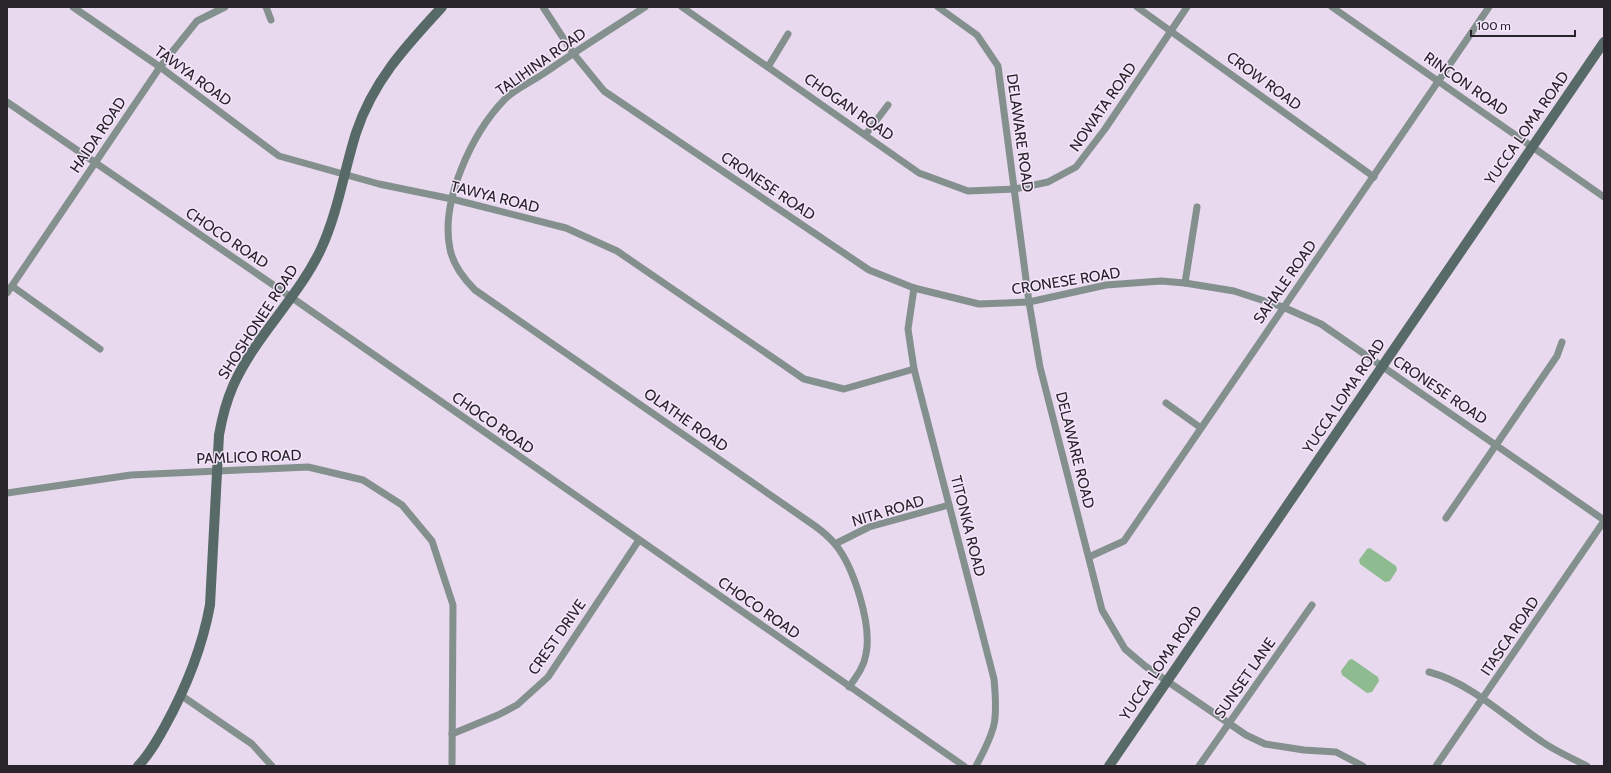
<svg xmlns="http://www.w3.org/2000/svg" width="1611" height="773" font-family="Cabin,sans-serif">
	<rect width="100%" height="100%" fill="#e8d9ee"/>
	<g fill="#8ebc90">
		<path d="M 1370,548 L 1396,566 L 1397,570 L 1390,581 L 1385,582 L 1360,564 L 1359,560 L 1367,549 Z"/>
		<path d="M 1352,659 L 1378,677 L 1379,681 L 1372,692 L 1367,693 L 1342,675 L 1341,671 L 1349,660 Z"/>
	</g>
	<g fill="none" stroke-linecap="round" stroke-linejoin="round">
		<g stroke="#83908d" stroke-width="7">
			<path d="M 73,7 L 160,67 L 279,156 L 379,184 L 452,199 L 566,228 L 617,251 L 804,379 L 844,389 L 914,369"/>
			<path d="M 266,7 L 271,20"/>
			<path d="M 543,7 L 573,53 L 604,91 L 869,270 L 914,288 L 979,304 L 1029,302 L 1106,285 L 1161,281 L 1185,283 L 1234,291 L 1283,307 L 1321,324 L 1604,520"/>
			<path d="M 645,7 C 611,29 576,51 543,74 C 531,82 515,89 505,99 C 472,133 440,201 450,249 C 453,265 464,279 475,290 L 815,526 C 822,531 829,537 835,544 C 854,567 872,625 866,654 C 864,667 856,677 849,687"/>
			<path d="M 682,7 L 919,173 L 968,191 L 1015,189 L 1048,182 L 1076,167 L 1105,129 L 1187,7"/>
			<path d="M 938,7 L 977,35 L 998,66 L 1029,302 L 1040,367 L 1102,610 L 1125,649 L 1145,666 L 1246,735 L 1265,744 L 1304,750 L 1336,752 L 1363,766"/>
			<path d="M 1137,7 L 1374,177"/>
			<path d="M 1332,7 L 1604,197"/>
			<path d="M 768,67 L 788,34"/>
			<path d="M 7,102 L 301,304 L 964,766"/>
			<path d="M 866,134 L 888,105"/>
			<path d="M 1185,283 L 1197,207"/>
			<path d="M 12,286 L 100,349"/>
			<path d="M 914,288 L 908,329 L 914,369 L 994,679 C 998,721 996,729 976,766"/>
			<path d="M 7,293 L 160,67 L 197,21 L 225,7"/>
			<path d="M 1166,403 L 1201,428"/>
			<path d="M 7,493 L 131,475 L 308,467 L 363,480 L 402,505 L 432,541 L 453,605 L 452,766"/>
			<path d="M 1446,518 L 1557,356 L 1562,342"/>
			<path d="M 835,544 L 869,527 L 949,505"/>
			<path d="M 1089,557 L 1124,541 L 1489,7"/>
			<path d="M 1429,672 C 1471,683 1505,717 1541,741 C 1555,751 1572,758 1587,766"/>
			<path d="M 182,696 L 252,744 L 272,766"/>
			<path d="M 452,734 L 498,715 L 517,705 L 548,677 L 639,540"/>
			<path d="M 1199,766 L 1312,605"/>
			<path d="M 1436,766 L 1604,521"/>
		</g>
		<g stroke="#586a67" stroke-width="10">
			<path d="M 138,766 C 149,755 156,742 164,728 C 185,690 202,649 210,605 L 219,435 C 222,418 226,402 233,386 C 255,336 298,298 321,249 C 338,212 344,171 356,133 C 373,81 406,46 442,7"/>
			<path d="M 1109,766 L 1604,42"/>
		</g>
	</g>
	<g text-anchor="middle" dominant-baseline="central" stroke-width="3" stroke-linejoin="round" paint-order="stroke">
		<g font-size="15" fill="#29232b" stroke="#f5e6fb">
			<text transform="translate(541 62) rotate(-35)">TALIHINA ROAD</text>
			<text transform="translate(193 76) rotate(36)">TAWYA ROAD</text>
			<text transform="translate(1264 81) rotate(36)">CROW ROAD</text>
			<text transform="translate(1466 84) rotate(35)">RINCON ROAD</text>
			<text transform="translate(849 107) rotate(35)">CHOGAN ROAD</text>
			<text transform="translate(1103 107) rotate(-55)">NOWATA ROAD</text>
			<text transform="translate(1527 128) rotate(-55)">YUCCA LOMA ROAD</text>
			<text transform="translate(1020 133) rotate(82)">DELAWARE ROAD</text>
			<text transform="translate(98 135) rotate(-56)">HAIDA ROAD</text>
			<text transform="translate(768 186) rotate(34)">CRONESE ROAD</text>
			<text transform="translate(495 197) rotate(14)">TAWYA ROAD</text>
			<text transform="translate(227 238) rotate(34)">CHOCO ROAD</text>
			<text transform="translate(1066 281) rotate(-9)">CRONESE ROAD</text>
			<text transform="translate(1285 282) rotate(-55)">SAHALE ROAD</text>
			<text transform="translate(258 322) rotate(-57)">SHOSHONEE ROAD</text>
			<text transform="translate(1440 390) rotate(34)">CRONESE ROAD</text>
			<text transform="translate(1344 396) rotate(-56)">YUCCA LOMA ROAD</text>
			<text transform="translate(686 420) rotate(35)">OLATHE ROAD</text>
			<text transform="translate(493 423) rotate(35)">CHOCO ROAD</text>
			<text transform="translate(1075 450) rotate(76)">DELAWARE ROAD</text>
			<text transform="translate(249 457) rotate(-2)">PAMLICO ROAD</text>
			<text transform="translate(888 511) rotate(-17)">NITA ROAD</text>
			<text transform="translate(968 526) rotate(76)">TITONKA ROAD</text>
			<text transform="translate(759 608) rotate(35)">CHOCO ROAD</text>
			<text transform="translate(1510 636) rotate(-56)">ITASCA ROAD</text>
			<text transform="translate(557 637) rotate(-55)">CREST DRIVE</text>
			<text transform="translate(1161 663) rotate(-56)">YUCCA LOMA ROAD</text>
			<text transform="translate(1245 678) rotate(-55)">SUNSET LANE</text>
		</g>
	</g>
	<rect width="1611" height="773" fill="none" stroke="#29232b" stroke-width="16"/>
	<path d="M1471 30v6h104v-6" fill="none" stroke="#29232b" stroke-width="2"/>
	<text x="1477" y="30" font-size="12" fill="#29232b" stroke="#f5e6fb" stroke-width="3" paint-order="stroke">100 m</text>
</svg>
